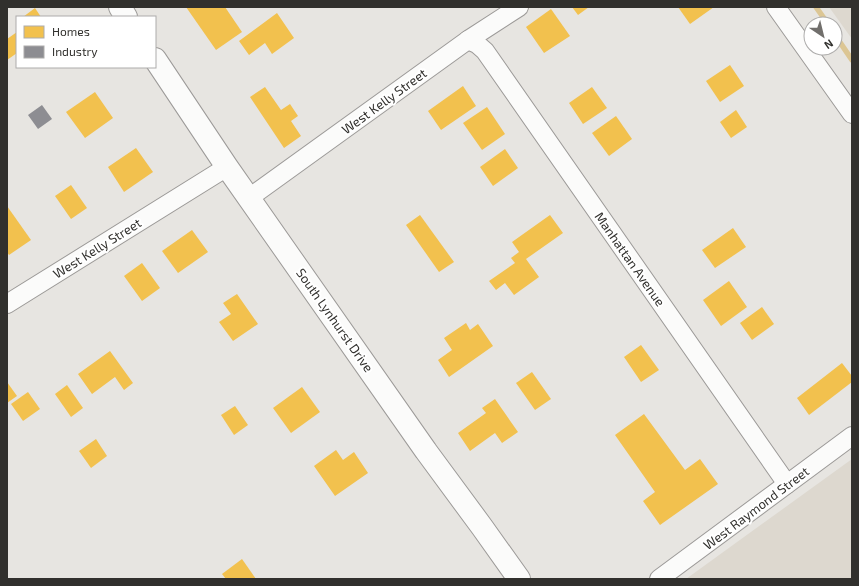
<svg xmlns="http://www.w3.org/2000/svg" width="859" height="586" font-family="'Exo 2',sans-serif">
	<rect width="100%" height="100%" fill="#e7e5e1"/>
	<g fill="#ddd8cf">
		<path d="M 829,7 L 852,7 L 852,39 Z"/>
		<path d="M 852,459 L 852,579 L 686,579 Z"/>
	</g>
	<g fill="#f2c14e">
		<path d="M 186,7 L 225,7 L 242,32 L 216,50 Z"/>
		<path d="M 572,7 L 589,7 L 578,15 Z"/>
		<path d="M 678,7 L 714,7 L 690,24 Z"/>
		<path d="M 35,8 L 41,17 L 23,17 Z"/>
		<path d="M 551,9 L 570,36 L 544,53 L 526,27 Z"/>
		<path d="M 277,13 L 294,38 L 272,54 L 265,43 L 249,55 L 239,41 Z"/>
		<path d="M 17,32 L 17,53 L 7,60 L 7,39 Z"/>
		<path d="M 730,65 L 744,86 L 720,102 L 706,81 Z"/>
		<path d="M 463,86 L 476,106 L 441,130 L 428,111 Z"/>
		<path d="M 265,87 L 281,110 L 290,104 L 298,116 L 291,121 L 301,136 L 284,148 L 250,97 Z"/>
		<path d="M 592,87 L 607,108 L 583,124 L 569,103 Z"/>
		<path d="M 95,92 L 113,118 L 85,138 L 66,112 Z"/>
		<path d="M 487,107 L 505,134 L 482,150 L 463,123 Z"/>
		<path d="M 736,110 L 747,127 L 731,138 L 720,122 Z"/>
		<path d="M 616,116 L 632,139 L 609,156 L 592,133 Z"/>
		<path d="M 136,148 L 153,172 L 124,192 L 108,167 Z"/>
		<path d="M 505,149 L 518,168 L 493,186 L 480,167 Z"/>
		<path d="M 71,185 L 87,208 L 71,219 L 55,196 Z"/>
		<path d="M 7,206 L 31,240 L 9,255 L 7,252 Z"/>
		<path d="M 420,215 L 454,262 L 439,272 L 406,225 Z"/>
		<path d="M 550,215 L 563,233 L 526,259 L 539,277 L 514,295 L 505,283 L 496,290 L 489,281 L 515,263 L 511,258 L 519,252 L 512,242 Z"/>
		<path d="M 733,228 L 746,247 L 715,268 L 702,250 Z"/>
		<path d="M 192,230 L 208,252 L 178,273 L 162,251 Z"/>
		<path d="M 142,263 L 160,288 L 142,301 L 124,276 Z"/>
		<path d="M 729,281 L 747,307 L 721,326 L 703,300 Z"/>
		<path d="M 237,294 L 258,324 L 233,341 L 219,322 L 231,314 L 223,303 Z"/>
		<path d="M 762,307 L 774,324 L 752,340 L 740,323 Z"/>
		<path d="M 466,323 L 470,330 L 478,324 L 493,346 L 449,377 L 438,360 L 452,350 L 444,338 Z"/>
		<path d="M 641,345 L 659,370 L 641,382 L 624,357 Z"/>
		<path d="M 110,351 L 133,383 L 124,390 L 115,377 L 92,394 L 78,374 Z"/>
		<path d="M 842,363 L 852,376 L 852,382 L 809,415 L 797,398 Z"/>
		<path d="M 532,372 L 551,399 L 535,410 L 516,383 Z"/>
		<path d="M 7,382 L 17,396 L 7,403 Z"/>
		<path d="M 67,385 L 83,408 L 71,417 L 55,394 Z"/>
		<path d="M 302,387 L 320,412 L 291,433 L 273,408 Z"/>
		<path d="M 28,392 L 40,409 L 23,421 L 11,404 Z"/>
		<path d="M 495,399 L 518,432 L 502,443 L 495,433 L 470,451 L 458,433 L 486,413 L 482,408 Z"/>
		<path d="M 235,406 L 248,425 L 234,435 L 221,415 Z"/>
		<path d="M 644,414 L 685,470 L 700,459 L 718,484 L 660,525 L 643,501 L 655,492 L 615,435 Z"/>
		<path d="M 96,439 L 107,456 L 91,468 L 79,451 Z"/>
		<path d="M 336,450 L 343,460 L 354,452 L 368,473 L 335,496 L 314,466 Z"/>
		<path d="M 242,559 L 256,579 L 226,579 L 222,574 Z"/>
	</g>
	<path fill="#8d8d92" d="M 42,105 L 52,119 L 38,129 L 28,115 Z"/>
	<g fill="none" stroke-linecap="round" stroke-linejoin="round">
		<g stroke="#dcc694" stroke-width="5.5">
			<path d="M 816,7 L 828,24"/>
			<path d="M 835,35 L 852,60"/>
		</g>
		<defs>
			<g id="street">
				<path d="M 776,7 L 852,114"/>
				<path d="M 468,40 L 477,44 L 485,51 L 787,484"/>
				<path d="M 249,198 L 468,40 L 519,7"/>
				<path d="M 7,304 L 227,167"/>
				<path d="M 659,579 L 852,436"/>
			</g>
			<g id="secondary">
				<path d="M 120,7 L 126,17"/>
				<path d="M 155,59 L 227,167 L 426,451 L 482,527 L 519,579"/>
			</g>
		</defs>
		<use href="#street" stroke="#9c9a98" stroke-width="20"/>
		<use href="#secondary" stroke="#9c9a98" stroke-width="24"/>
		<use href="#street" stroke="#fbfbfa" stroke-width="18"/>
		<use href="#secondary" stroke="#fbfbfa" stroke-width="22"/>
	</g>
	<g text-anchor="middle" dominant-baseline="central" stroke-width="4" stroke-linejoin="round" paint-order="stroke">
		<g font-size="13" fill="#31302d" stroke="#fff">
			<text transform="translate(384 101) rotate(-36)">West Kelly Street</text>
			<text transform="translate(97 248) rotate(-32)">West Kelly Street</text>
			<text transform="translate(630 259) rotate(55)">Manhattan Avenue</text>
			<text transform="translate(335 320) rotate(55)">South Lynhurst Drive</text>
			<text transform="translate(756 508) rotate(-37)">West Raymond Street</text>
		</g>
	</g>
	<rect width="859" height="586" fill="none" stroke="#31302d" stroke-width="16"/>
	<rect x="16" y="16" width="140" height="52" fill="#ffffff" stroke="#adacab"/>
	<rect x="24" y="26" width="20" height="12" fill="#f2c14e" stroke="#adacab"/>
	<text x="52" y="36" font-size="12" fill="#31302d">Homes</text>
	<rect x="24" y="46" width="20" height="12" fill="#8d8d92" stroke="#adacab"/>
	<text x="52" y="56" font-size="12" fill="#31302d">Industry</text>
	<g transform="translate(823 36) rotate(145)"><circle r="19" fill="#ffffff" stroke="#adacab"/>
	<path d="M0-3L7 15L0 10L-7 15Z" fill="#716f6c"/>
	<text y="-6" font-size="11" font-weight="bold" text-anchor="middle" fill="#31302d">N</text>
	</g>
</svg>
